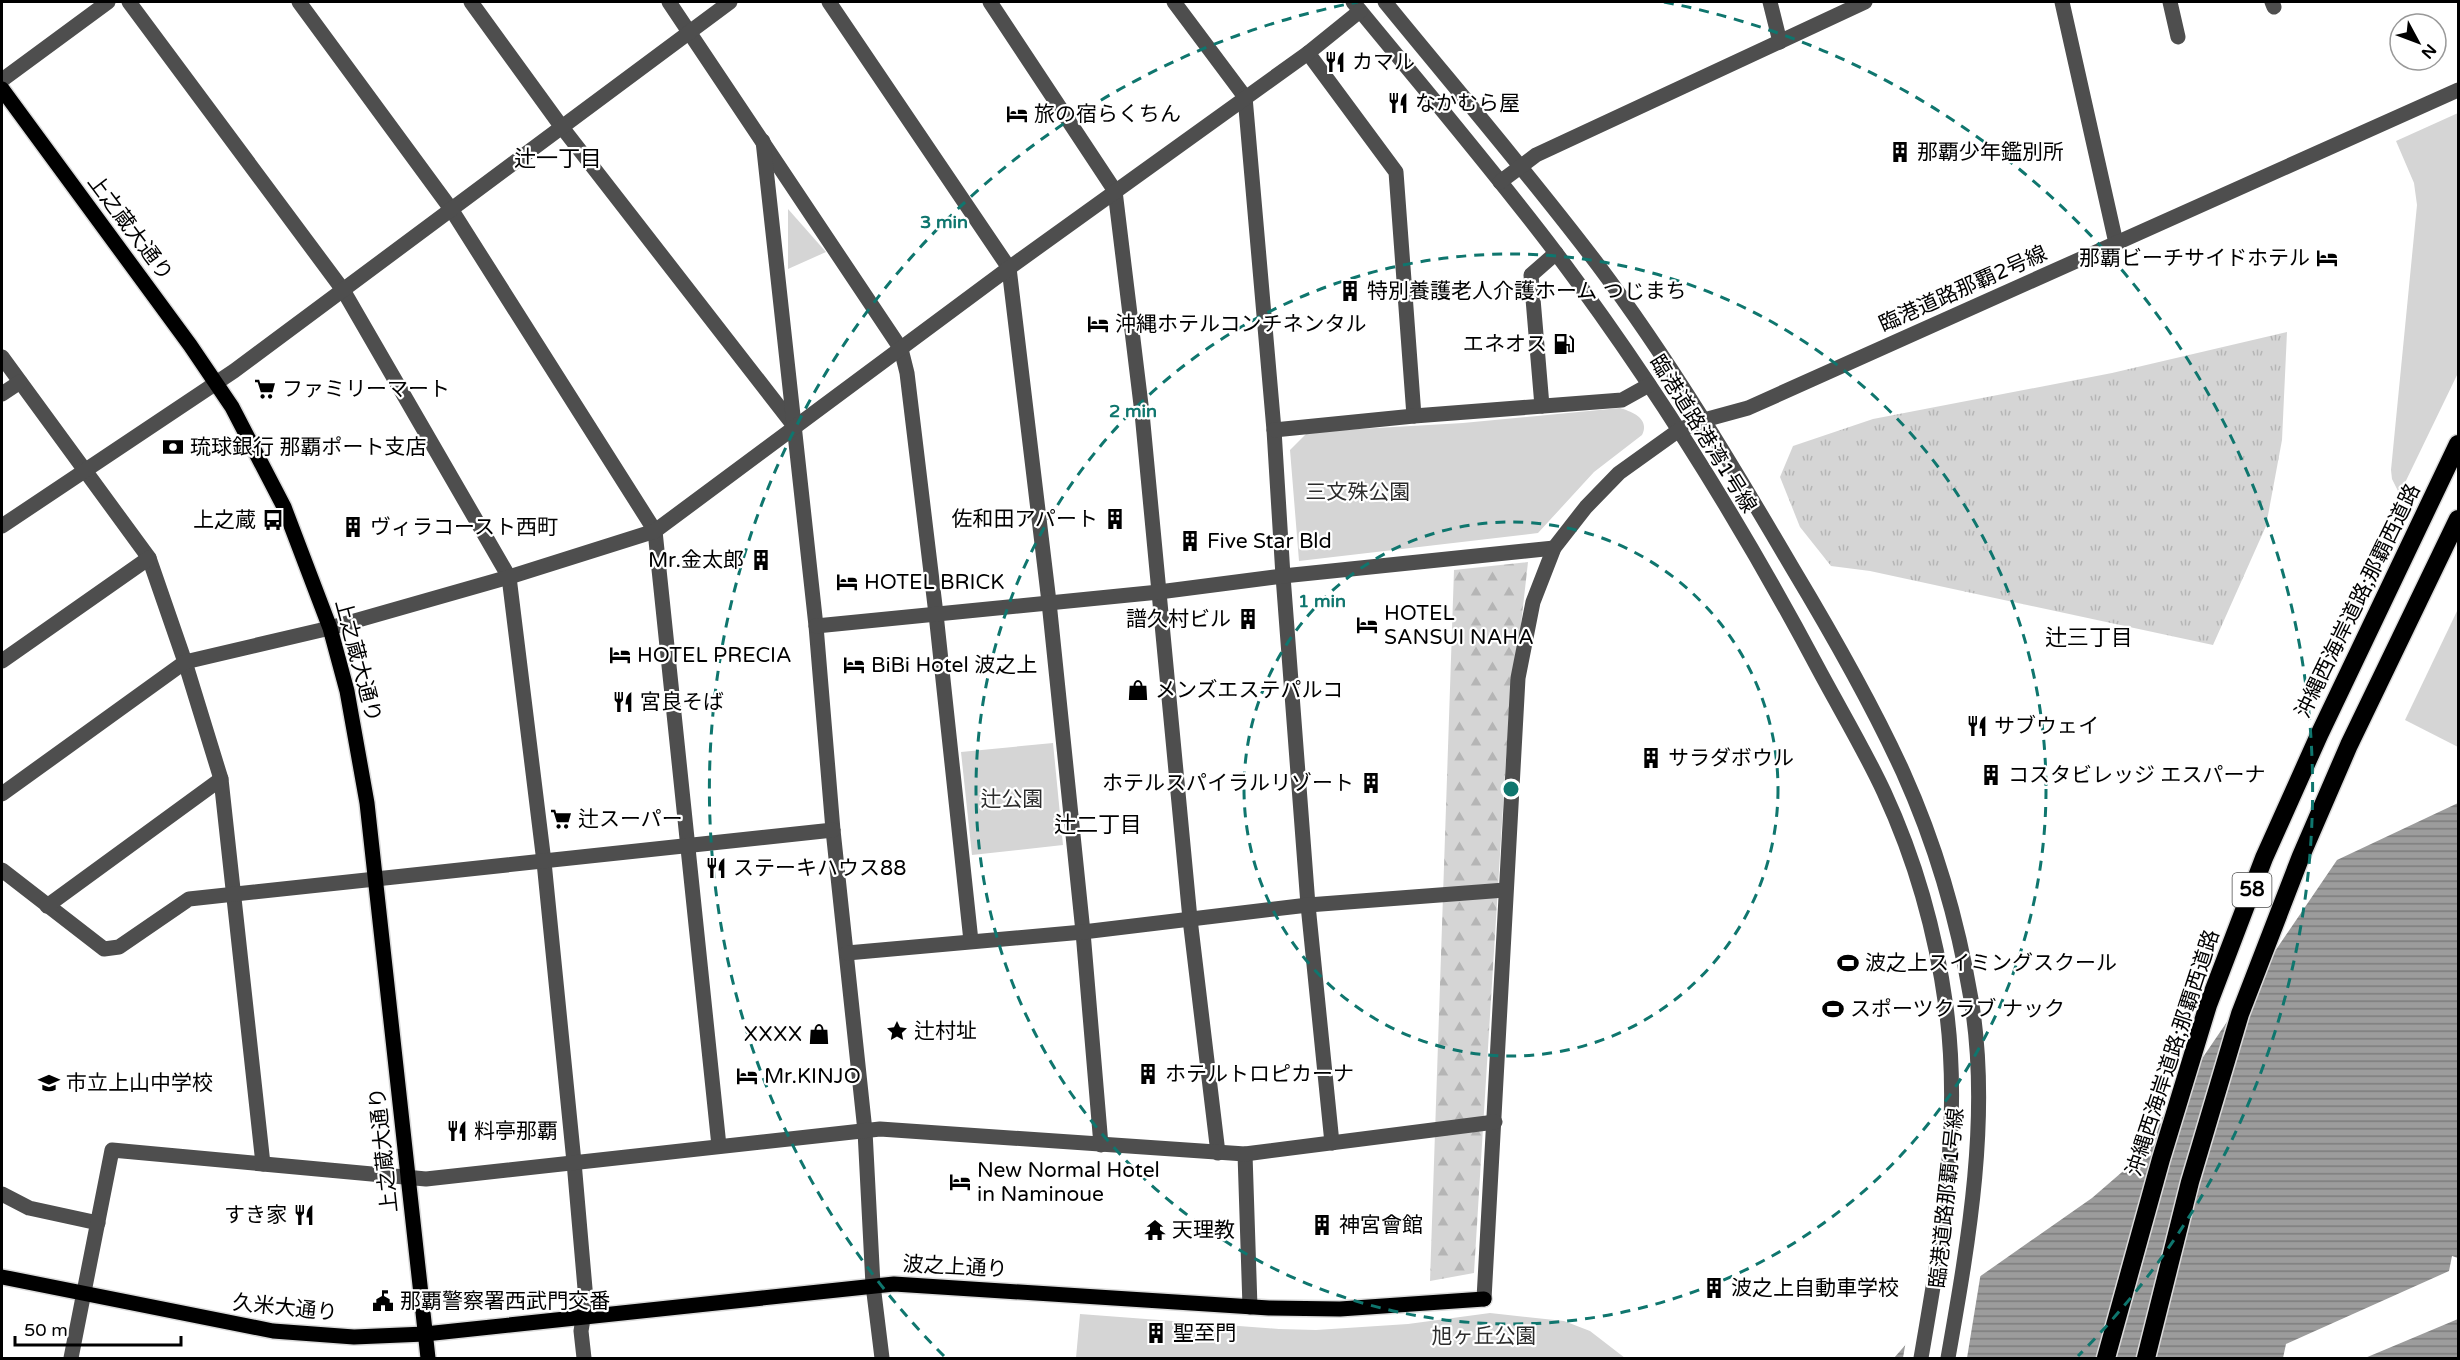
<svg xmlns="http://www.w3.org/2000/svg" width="2460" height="1360" font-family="'Varela Round','Noto Sans JP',sans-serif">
	<defs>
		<pattern id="grass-tufts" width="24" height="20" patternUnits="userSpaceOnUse" patternTransform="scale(1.5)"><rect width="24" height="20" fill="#d5d5d5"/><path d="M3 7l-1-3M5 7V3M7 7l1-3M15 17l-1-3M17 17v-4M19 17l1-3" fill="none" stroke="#b5b5b5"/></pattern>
		<pattern id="forest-firs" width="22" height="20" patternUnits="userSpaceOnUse" patternTransform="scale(1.5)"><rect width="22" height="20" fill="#d5d5d5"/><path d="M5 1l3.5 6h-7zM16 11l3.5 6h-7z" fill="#b5b5b5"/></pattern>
		<pattern id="water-rules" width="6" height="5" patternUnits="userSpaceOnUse" patternTransform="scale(1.5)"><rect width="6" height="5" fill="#9c9c9c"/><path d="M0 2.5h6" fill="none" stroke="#7d7d7d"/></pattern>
	</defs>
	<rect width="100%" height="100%" fill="#fff"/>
	<path fill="url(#grass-tufts)" d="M 2287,332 L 2282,440 L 2266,526 L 2213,645 L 1870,571 L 1831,566 L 1800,527 L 1780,477 L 1793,446 L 1873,419 L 2112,373 Z"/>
	<path fill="url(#forest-firs)" d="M 1528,562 L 1506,758 L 1474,1273 L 1430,1281 L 1454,570 Z"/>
	<g fill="#d5d5d5">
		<path d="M 2458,113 L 2458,373 L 2401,491 L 2398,491 L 2392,479 L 2391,470 L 2417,205 L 2414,183 L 2396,141 Z"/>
		<path d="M 788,209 L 826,252 L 788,269 Z"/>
		<path d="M 1620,408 C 1633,412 1650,419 1642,435 L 1594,472 L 1538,533 L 1299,561 L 1290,450 L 1308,432 L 1463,423 Z"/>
		<path d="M 2458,609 L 2458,747 L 2405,720 Z"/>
		<path d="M 1053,743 L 1063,845 L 972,855 L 961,752 Z"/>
		<path d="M 1490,1313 L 1564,1321 L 1590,1331 L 1625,1358 L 1076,1358 L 1080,1314 L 1279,1329 L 1316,1330 L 1408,1324 Z"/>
	</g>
	<path fill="url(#water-rules)" d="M 2458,803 L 2458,1358 L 1894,1358 L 1942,1303 L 2092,1198 L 2129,1166 L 2337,860 Z"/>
	<g fill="#fff">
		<path d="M 2452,1256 L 2458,1258 L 2458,1319 L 2365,1358 L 2283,1358 L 2286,1344 L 2449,1271 Z"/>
		<path d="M 1981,1272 L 1967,1358 L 1903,1358 L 1906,1340 L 1940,1301 Z"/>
	</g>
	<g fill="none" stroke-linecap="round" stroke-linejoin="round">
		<defs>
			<g id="major">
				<path d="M 2,89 L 190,345 L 232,407 L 284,507 L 330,628 L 347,691 L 367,803 L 428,1358"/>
				<path d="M 2,1277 L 273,1331 L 354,1337 L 425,1334 L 894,1284 L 1269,1308 L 1340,1309 L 1484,1299"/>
			</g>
			<g id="highway">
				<path d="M 2106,1358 L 2161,1159 L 2208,1005 L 2264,858 L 2320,733 L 2458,444"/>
				<path d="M 2146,1358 L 2190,1182 L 2240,1014 L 2301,856 L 2349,745 L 2458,519"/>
			</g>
		</defs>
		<use href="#major" stroke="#dbdbdb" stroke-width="18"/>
		<use href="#highway" stroke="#dbdbdb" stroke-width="21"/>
		<g stroke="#4e4e4e" stroke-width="15">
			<path d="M 129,2 L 343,290 L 509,577 L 544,862 L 574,1162 L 586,1300 L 581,1331 L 584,1358"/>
			<path d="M 299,2 L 451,209 L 655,531 L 719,1146"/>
			<path d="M 471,2 L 561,126 L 794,426"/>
			<path d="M 669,2 L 901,349 L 907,373 L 936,614 L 971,941"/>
			<path d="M 829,2 L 1009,268 L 1049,602 L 1083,932 L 1101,1145"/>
			<path d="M 990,2 L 1115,191 L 1142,413 L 1190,919 L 1218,1153"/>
			<path d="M 1174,2 L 1245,97 L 1274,430 L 1283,576 L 1308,905 L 1332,1143"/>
			<path d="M 1353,2 C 1421,85 1491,167 1556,253 C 1655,385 1742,525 1819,670 C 1841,711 1865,751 1884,792 C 1915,859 1936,934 1946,1007 C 1962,1125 1941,1242 1921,1358"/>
			<path d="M 1385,2 C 1456,89 1530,175 1598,265 C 1670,361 1732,465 1793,569 C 1832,634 1871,702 1903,772 C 1935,843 1958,922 1971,999 C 1991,1116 1968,1244 1948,1358"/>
			<path d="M 1770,2 L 1780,42"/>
			<path d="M 2062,2 L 2116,243"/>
			<path d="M 2170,2 L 2178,37"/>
			<path d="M 2272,2 L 2274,7"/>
			<path d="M 1308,53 L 1396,172 L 1414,416"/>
			<path d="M 2,80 L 108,2"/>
			<path d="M 763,141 L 816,626 L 833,830 L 865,1131 L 873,1285 L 882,1358"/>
			<path d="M 1500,182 L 1536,155 L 1865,2"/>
			<path d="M 2,357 L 149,558 L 185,662 L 221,779 L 263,1164"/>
			<path d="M 2,394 L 20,382"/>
			<path d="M 1542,406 L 1531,275 L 1556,253"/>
			<path d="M 1274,430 L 1414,416 L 1622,400 L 1649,385"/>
			<path d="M 2,526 L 234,371 L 730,2"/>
			<path d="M 816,626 L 1159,592 L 1283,576 L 1554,548"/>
			<path d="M 2,661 L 149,558"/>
			<path d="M 2,794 L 185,662 L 330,628 L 509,577 L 655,531 L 1009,268 L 1308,53 L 1360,11"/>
			<path d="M 2,870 L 104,949 L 119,947 L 189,899 L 833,830"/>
			<path d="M 47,906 L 221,779"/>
			<path d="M 847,953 L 1083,932 L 1308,905 L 1505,890"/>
			<path d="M 1245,1154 L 1250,1307"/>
			<path d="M 2,1194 L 29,1208 L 98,1223"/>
			<path d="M 1484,1299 L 1518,678 L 1533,602 L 1554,548 L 1586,507 L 1619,473 L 1679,430 L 1704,420 L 1748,408 L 2458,90"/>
			<path d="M 71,1358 L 112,1150 L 426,1179 L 880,1129 L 1245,1154 L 1495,1122"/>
		</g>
		<use href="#major" stroke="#000" stroke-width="15"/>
		<use href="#highway" stroke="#000" stroke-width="18"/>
	</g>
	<g fill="none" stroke="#0f766e" stroke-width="3" stroke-dasharray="10 8">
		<circle cx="1511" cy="789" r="267"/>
		<circle cx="1511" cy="789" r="535"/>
		<path d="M944 1356A802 802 0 0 1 1358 2M1664 2A802 802 0 0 1 2078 1356"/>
	</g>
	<defs>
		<symbol id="restaurant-bare" viewBox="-9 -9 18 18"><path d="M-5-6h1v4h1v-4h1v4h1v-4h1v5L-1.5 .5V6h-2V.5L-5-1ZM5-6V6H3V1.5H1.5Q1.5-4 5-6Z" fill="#000" stroke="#fff" stroke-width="2.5" paint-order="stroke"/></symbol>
		<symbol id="hotel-bare" viewBox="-9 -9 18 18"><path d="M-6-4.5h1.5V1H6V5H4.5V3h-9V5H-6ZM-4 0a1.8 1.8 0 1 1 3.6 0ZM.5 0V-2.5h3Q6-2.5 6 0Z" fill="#000" stroke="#fff" stroke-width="2.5" paint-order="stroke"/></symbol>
		<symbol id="building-bare" viewBox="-9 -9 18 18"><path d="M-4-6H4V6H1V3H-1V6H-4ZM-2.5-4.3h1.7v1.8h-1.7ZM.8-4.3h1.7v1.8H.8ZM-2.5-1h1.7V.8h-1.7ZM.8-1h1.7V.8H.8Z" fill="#000" stroke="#fff" stroke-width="2.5" paint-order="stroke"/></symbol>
		<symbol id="fuel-bare" viewBox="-9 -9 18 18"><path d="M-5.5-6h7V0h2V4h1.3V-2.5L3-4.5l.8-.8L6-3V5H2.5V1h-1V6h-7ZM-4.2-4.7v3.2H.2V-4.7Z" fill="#000" stroke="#fff" stroke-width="2.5" paint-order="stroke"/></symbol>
		<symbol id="supermarket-bare" viewBox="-9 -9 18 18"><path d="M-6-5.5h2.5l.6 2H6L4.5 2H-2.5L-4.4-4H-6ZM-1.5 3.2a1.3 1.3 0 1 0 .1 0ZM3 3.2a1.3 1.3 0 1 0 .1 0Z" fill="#000" stroke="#fff" stroke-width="2.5" paint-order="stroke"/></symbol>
		<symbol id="bank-bare" viewBox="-9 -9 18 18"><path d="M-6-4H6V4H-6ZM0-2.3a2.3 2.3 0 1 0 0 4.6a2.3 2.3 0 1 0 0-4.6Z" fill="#000" stroke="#fff" stroke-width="2.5" paint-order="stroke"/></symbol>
		<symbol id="bus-bare" viewBox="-9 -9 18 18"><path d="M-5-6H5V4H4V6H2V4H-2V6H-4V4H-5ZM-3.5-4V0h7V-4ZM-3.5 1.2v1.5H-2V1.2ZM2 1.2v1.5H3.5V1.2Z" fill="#000" stroke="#fff" stroke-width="2.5" paint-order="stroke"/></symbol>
		<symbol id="shop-bare" viewBox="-9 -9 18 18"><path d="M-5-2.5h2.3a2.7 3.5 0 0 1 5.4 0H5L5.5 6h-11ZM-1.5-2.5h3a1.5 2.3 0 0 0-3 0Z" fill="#000" stroke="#fff" stroke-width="2.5" paint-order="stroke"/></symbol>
		<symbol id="stadium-bare" viewBox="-9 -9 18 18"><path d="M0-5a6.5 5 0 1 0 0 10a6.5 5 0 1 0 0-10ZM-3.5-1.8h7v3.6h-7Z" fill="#000" stroke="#fff" stroke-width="2.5" paint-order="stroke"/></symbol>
		<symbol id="sight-bare" viewBox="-9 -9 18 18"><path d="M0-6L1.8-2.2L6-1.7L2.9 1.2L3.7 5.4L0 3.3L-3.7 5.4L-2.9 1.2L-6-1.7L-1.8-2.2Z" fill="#000" stroke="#fff" stroke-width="2.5" paint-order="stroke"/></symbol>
		<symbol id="school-bare" viewBox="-9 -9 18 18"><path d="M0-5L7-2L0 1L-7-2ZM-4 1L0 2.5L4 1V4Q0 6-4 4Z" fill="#000" stroke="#fff" stroke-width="2.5" paint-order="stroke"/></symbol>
		<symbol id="temple-bare" viewBox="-9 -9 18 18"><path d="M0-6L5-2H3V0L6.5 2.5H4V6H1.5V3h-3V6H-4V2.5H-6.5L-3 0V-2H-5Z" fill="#000" stroke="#fff" stroke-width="2.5" paint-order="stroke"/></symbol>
		<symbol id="civic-bare" viewBox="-9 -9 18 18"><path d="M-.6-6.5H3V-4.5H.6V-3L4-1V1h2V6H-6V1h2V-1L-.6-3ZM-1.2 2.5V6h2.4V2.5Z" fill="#000" stroke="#fff" stroke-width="2.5" paint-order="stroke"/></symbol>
	</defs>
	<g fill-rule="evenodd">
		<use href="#restaurant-bare" x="1320" y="47" width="30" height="30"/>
		<use href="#restaurant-bare" x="1383" y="88" width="30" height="30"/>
		<use href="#hotel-bare" x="1002" y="99" width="30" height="30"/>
		<use href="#building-bare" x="1885" y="137" width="30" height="30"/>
		<use href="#hotel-bare" x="2312" y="243" width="30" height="30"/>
		<use href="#building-bare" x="1335" y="276" width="30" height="30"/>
		<use href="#hotel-bare" x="1083" y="309" width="30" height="30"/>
		<use href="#fuel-bare" x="1549" y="329" width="30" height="30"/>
		<use href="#supermarket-bare" x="250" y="374" width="30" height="30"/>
		<use href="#bank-bare" x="158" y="432" width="30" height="30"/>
		<use href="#building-bare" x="1100" y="504" width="30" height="30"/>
		<use href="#bus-bare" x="258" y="505" width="30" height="30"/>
		<use href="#building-bare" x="338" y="512" width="30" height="30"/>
		<use href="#building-bare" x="1175" y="526" width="30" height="30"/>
		<use href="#building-bare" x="746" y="545" width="30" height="30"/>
		<use href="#hotel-bare" x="832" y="567" width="30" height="30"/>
		<use href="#building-bare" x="1233" y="604" width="30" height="30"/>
		<use href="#hotel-bare" x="1352" y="610" width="30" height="30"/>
		<use href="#hotel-bare" x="605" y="640" width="30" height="30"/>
		<use href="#hotel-bare" x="839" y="650" width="30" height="30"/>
		<use href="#shop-bare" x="1123" y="675" width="30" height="30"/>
		<use href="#restaurant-bare" x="608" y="687" width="30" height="30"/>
		<use href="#restaurant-bare" x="1962" y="711" width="30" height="30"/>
		<use href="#building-bare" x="1636" y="743" width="30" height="30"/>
		<use href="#building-bare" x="1976" y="760" width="30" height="30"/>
		<use href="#building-bare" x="1356" y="768" width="30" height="30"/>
		<use href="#supermarket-bare" x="546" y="804" width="30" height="30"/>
		<use href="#restaurant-bare" x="701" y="853" width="30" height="30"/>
		<use href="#stadium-bare" x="1833" y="948" width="30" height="30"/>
		<use href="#stadium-bare" x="1818" y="994" width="30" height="30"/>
		<use href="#sight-bare" x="882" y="1016" width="30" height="30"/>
		<use href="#shop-bare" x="804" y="1019" width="30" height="30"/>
		<use href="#building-bare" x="1133" y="1059" width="30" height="30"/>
		<use href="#hotel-bare" x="732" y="1061" width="30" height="30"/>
		<use href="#school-bare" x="34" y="1068" width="30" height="30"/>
		<use href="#restaurant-bare" x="442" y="1116" width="30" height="30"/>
		<use href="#hotel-bare" x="945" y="1167" width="30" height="30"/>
		<use href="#restaurant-bare" x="289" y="1200" width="30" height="30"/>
		<use href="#building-bare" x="1307" y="1210" width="30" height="30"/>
		<use href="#temple-bare" x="1140" y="1215" width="30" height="30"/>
		<use href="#building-bare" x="1699" y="1273" width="30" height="30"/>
		<use href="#civic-bare" x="368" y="1286" width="30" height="30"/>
		<use href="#building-bare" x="1141" y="1318" width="30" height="30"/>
	</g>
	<g text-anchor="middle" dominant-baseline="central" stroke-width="4.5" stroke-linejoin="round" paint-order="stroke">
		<rect fill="#fff" stroke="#4c4c4c" stroke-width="1.5" x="2232.5" y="873" width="39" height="34" rx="4.5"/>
		<g font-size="20" font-weight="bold" fill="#000">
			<text x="2252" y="890">58</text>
		</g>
		<g font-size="21" fill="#000" stroke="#fff" text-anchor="start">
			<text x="1352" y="62">カマル</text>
			<text x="1415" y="103">なかむら屋</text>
			<text x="1034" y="114">旅の宿らくちん</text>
			<text x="1917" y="152">那覇少年鑑別所</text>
			<text x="2310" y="258" text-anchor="end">那覇ビーチサイドホテル</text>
			<text x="1367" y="291">特別養護老人介護ホーム つじまち</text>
			<text x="1115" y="324">沖縄ホテルコンチネンタル</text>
			<text x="1547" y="344" text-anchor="end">エネオス</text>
			<text x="282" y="389">ファミリーマート</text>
			<text x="190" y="447">琉球銀行 那覇ポート支店</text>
			<text x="1098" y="519" text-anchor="end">佐和田アパート</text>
			<text x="256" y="520" text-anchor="end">上之蔵</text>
			<text x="370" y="527">ヴィラコースト西町</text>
			<text x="1207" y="541">Five Star Bld</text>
			<text x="744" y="560" text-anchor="end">Mr.金太郎</text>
			<text x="864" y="582">HOTEL BRICK</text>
			<text x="1384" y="613">HOTEL<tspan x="1384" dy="24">SANSUI NAHA</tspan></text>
			<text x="1231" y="619" text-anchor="end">譜久村ビル</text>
			<text x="637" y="655">HOTEL PRECIA</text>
			<text x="871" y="665">BiBi Hotel 波之上</text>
			<text x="1155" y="690">メンズエステパルコ</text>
			<text x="640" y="702">宮良そば</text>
			<text x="1994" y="726">サブウェイ</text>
			<text x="1668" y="758">サラダボウル</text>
			<text x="2008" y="775">コスタビレッジ エスパーナ</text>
			<text x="1354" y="783" text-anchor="end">ホテルスパイラルリゾート</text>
			<text x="578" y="819">辻スーパー</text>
			<text x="733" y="868">ステーキハウス88</text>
			<text x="1865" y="963">波之上スイミングスクール</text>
			<text x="1850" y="1009">スポーツクラブ ナック</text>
			<text x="914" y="1031">辻村址</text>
			<text x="802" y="1034" text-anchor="end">XXXX</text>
			<text x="1165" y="1074">ホテルトロピカーナ</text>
			<text x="764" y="1076">Mr.KINJO</text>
			<text x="66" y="1083">市立上山中学校</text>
			<text x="474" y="1131">料亭那覇</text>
			<text x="977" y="1170">New Normal Hotel<tspan x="977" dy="24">in Naminoue</tspan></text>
			<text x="287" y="1215" text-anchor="end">すき家</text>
			<text x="1339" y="1225">神宮會館</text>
			<text x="1172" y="1230">天理教</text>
			<text x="1731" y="1288">波之上自動車学校</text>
			<text x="400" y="1301">那覇警察署西武門交番</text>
			<text x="1173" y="1333">聖至門</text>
		</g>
		<g font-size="21" fill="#000" stroke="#fff">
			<text transform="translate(130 228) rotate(53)">上之蔵大通り</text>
			<text transform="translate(1963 289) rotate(-24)">臨港道路那覇2号線</text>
			<text transform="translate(1703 434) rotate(58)">臨港道路港湾1号線</text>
			<text transform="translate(2358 601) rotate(-64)">沖縄西海岸道路;那覇西道路</text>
			<text transform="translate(358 661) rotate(75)">上之蔵大通り</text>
			<text transform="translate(2173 1053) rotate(-72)">沖縄西海岸道路;那覇西道路</text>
			<text transform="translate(384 1150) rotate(-96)">上之蔵大通り</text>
			<text transform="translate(1947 1198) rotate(-84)">臨港道路那覇1号線</text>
			<text transform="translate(955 1267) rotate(3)">波之上通り</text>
			<text transform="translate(285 1308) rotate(6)">久米大通り</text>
		</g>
		<g font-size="21" fill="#2c2c2c" stroke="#fff">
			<text x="1358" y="492">三文殊公園</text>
			<text x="1012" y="799">辻公園</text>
			<text x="1484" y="1336">旭ヶ丘公園</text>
		</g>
		<g font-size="22" fill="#000" stroke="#fff">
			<text x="558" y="159">辻一丁目</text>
			<text x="2089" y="638">辻三丁目</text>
			<text x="1098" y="825">辻二丁目</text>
		</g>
	</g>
	<circle cx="1511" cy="789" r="9" fill="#0f766e" stroke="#fff" stroke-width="3"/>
	<g font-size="18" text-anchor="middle" font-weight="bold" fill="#0f766e" stroke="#fff" stroke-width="4.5" stroke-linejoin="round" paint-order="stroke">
		<text x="944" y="228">3 min</text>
		<text x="1133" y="417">2 min</text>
		<text x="1322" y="607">1 min</text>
	</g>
	<rect width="2460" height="1360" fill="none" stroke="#000000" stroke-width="6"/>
	<g transform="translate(2418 42) rotate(131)"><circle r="28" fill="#ffffff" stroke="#999999" stroke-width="1.5"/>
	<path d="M0-4.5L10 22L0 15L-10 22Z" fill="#000000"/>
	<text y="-9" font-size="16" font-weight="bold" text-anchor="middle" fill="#000000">N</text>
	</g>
	<path d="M15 1336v9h166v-9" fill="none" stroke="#000000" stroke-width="3"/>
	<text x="24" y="1336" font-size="18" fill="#000000" stroke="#ffffff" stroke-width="4.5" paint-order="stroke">50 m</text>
</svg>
